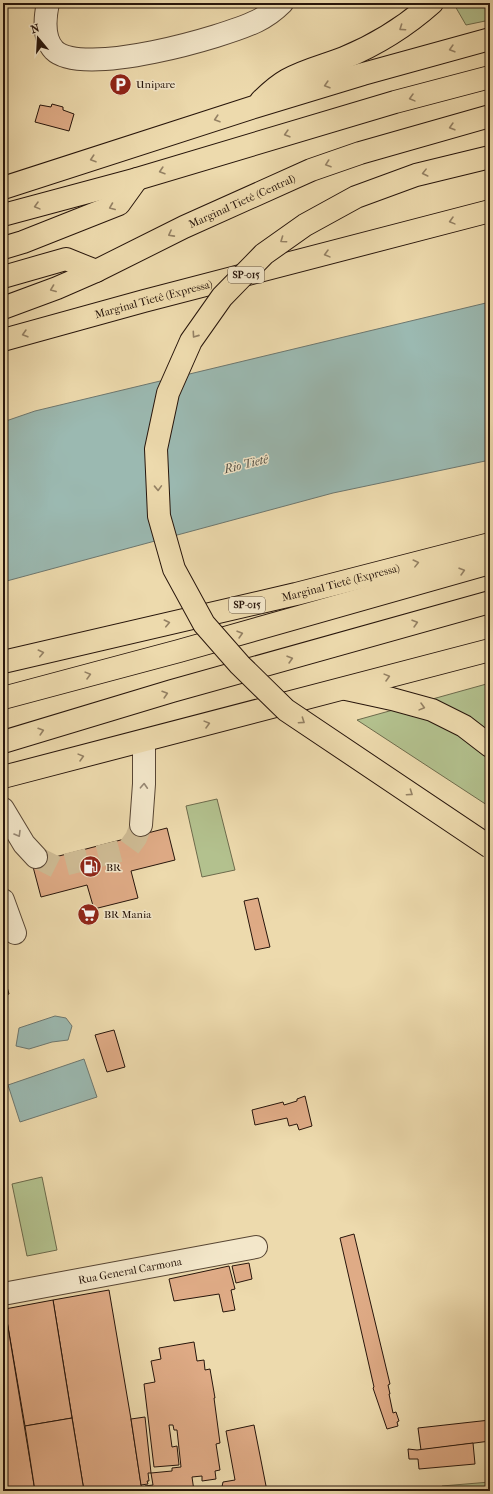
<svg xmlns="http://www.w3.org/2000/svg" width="493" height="1494" font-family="'IM FELL French Canon',serif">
	<rect width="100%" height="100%" fill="#eddaad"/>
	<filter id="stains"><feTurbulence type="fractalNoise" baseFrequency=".005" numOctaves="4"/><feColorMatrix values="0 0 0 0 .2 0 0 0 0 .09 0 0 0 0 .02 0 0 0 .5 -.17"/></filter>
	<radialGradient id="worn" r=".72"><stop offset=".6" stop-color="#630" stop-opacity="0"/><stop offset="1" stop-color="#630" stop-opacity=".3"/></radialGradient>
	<g fill="#b3c18e" stroke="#6d6b4c">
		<path d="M 457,3 L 490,3 L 490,20 L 466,25 L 455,6 Z"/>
		<path d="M 490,683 L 490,807 L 357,720 Z"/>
		<path d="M 217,799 L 235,870 L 202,877 L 186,806 Z"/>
		<path d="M 42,1177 L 57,1250 L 27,1256 L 12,1184 Z"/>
		<path d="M 490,1482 L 490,1491 L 443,1491 L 442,1486 Z"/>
	</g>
	<g fill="#9bb9b1" stroke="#6d776f">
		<path d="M 490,302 L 490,460 L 333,493 L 3,582 L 3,422 L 35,411 Z"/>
		<path d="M 55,1016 L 66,1018 L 72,1026 L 68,1040 L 52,1042 L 29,1049 L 16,1046 L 19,1028 Z"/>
		<path d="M 84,1059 L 97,1097 L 20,1122 L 8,1085 Z"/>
	</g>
	<g fill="#dfab86" stroke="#27150b">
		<path d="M 52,104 L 63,107 L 63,110 L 74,114 L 69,131 L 35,122 L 40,105 L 51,107 Z"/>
		<path d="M 167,828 L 175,860 L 131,871 L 138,898 L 94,909 L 87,885 L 41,897 L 32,863 Z"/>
		<path d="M 258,898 L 270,947 L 255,950 L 244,901 Z"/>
		<path d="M 3,972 L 9,994 L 3,996 Z"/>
		<path d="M 114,1030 L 125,1067 L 107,1072 L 95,1035 Z"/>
		<path d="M 305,1096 L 312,1126 L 299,1130 L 297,1124 L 289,1126 L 287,1118 L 255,1125 L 252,1110 L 283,1102 L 284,1105 L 297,1101 L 297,1099 Z"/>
		<path d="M 354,1234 L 390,1384 L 388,1385 L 390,1394 L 389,1394 L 393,1413 L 396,1412 L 399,1421 L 397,1422 L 398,1426 L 387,1429 L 373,1388 L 374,1387 L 340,1238 Z"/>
		<path d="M 249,1263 L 252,1279 L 236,1283 L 232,1266 Z"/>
		<path d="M 229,1266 L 235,1289 L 231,1290 L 235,1310 L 223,1312 L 219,1294 L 174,1301 L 169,1279 Z"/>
		<path d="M 109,1290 L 131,1419 L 142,1491 L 84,1491 L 53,1300 Z"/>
		<path d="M 53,1300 L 72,1418 L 25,1426 L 5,1309 Z"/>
		<path d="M 3,1309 L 5,1309 L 35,1491 L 3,1491 Z"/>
		<path d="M 194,1342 L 197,1361 L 204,1360 L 205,1370 L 210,1369 L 215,1398 L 214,1398 L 220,1443 L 216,1444 L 220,1470 L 215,1471 L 216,1479 L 202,1481 L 202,1476 L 192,1477 L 194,1491 L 146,1491 L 145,1486 L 153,1485 L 151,1473 L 172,1471 L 172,1468 L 181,1467 L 177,1430 L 174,1430 L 173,1425 L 169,1425 L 172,1447 L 177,1446 L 179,1465 L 154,1467 L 144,1384 L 155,1382 L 151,1361 L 161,1359 L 159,1348 Z"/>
		<path d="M 145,1417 L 151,1473 L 148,1473 L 149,1481 L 147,1481 L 148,1484 L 141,1485 L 131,1419 Z"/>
		<path d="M 72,1418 L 84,1491 L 35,1491 L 25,1426 Z"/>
		<path d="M 490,1420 L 490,1441 L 421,1450 L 418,1428 Z"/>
		<path d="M 254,1425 L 267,1491 L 221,1491 L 223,1482 L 235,1480 L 226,1431 Z"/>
		<path d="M 473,1443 L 475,1464 L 419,1469 L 418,1459 L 409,1459 L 408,1449 L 417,1450 Z"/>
	</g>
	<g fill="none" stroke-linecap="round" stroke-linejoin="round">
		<path stroke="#cfbc95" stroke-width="22" stroke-dasharray="22 11" stroke-linecap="butt" d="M 36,857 L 56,867 L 128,849 L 136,838 L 141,825"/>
		<defs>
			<g id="minor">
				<path d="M 48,3 C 45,17 43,38 54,50 C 82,78 224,37 257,21 C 267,16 275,10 282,3"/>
				<path d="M 3,809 L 24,844 L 36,857"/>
				<path d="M 141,825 L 144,784 L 144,741"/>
				<path d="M 3,900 L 15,933"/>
				<path id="s1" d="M 3,1294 L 256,1247"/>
			</g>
			<g id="highway">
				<path d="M 261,101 C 269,93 278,85 287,80 C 305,70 326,65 344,58 C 378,44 405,27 432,3"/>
				<path d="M 3,188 L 254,107 L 363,74 L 490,39"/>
				<path d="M 3,215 L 137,179 L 395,102 L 490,77"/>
				<path d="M 3,248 L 23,242 L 119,204 L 137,179"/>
				<path d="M 3,277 L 66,259 L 96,271"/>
				<path id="s2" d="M 3,308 L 57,288 L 96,271 L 184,227 L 311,170 L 360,153 L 490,116"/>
				<path id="s3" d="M 3,340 L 144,301 L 490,211"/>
				<path id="s4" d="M 3,662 L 296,594 L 490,544"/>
				<path d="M 346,689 L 392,699 L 432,710 L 464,726 L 490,746"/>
				<path d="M 3,698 L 179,651 L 490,563"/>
				<path d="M 3,742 L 172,691 L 490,602"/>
				<path d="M 3,777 L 490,650"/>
			</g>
		</defs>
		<use href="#minor" stroke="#584634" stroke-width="24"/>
		<use href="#highway" stroke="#27150b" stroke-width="24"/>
		<use href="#minor" stroke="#f3e7ca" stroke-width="22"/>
		<use href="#highway" stroke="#eddaad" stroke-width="22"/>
		<defs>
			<path id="highway-bridge" d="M 490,157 L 416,175 L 356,197 L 305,225 L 264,254 L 222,297 L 191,341 L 168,393 L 156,449 L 159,516 L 174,569 L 204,624 L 240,665 L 286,710 L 490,847"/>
		</defs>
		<use href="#highway-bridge" stroke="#27150b" stroke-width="24" stroke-linecap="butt"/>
		<use href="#highway-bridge" stroke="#eddaad" stroke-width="22"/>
	</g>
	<defs><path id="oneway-chevron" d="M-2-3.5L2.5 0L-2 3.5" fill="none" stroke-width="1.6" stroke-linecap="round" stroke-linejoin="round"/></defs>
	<g stroke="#948164">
		<use href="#oneway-chevron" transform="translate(402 28) rotate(146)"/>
		<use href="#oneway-chevron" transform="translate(452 49) rotate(164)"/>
		<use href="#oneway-chevron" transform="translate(327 85) rotate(163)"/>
		<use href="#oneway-chevron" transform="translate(412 98) rotate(165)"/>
		<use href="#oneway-chevron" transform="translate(217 119) rotate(162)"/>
		<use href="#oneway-chevron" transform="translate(452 127) rotate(164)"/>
		<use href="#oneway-chevron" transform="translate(287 134) rotate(164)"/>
		<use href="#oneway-chevron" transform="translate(93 159) rotate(162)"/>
		<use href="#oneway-chevron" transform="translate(328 164) rotate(161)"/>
		<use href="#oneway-chevron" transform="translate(162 171) rotate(163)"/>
		<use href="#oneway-chevron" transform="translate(425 173) rotate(166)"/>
		<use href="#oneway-chevron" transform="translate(37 206) rotate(165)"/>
		<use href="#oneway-chevron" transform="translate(112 207) rotate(158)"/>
		<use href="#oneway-chevron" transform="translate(452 221) rotate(165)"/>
		<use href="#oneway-chevron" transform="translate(171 234) rotate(152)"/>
		<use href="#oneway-chevron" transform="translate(283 240) rotate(145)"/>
		<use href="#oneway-chevron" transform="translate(327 254) rotate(165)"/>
		<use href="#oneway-chevron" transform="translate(53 289) rotate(159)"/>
		<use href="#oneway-chevron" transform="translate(25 334) rotate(164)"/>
		<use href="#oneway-chevron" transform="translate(195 335) rotate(125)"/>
		<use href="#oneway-chevron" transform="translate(158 488) rotate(88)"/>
		<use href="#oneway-chevron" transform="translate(416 563) rotate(-14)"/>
		<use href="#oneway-chevron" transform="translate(462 571) rotate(-16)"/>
		<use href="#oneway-chevron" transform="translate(167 623) rotate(-13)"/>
		<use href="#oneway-chevron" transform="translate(415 623) rotate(-16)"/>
		<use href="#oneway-chevron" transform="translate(240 634) rotate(-16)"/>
		<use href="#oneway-chevron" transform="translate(41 653) rotate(-13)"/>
		<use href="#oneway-chevron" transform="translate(290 659) rotate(-16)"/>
		<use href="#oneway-chevron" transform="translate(88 675) rotate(-15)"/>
		<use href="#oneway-chevron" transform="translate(387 677) rotate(-15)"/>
		<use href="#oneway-chevron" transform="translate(165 694) rotate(-17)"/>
		<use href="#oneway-chevron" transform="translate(422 707) rotate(15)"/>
		<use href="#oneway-chevron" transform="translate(302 721) rotate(34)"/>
		<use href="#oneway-chevron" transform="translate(207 724) rotate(-15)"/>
		<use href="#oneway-chevron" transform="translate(41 731) rotate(-17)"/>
		<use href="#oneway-chevron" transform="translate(81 757) rotate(-15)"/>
		<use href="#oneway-chevron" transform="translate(410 793) rotate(34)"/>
	</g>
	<g stroke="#978874">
		<use href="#oneway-chevron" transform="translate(144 786) rotate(-87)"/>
		<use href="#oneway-chevron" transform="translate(18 834) rotate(59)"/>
	</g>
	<defs>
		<symbol id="parking-disc" viewBox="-11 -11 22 22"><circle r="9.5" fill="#8f2418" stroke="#f3e7ca"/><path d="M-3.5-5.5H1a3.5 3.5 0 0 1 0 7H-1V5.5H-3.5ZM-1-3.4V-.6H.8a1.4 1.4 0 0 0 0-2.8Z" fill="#fff"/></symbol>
		<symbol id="fuel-disc" viewBox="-11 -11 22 22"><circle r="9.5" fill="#8f2418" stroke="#f3e7ca"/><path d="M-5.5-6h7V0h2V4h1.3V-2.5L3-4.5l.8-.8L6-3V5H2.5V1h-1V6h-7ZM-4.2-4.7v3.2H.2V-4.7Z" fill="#fff"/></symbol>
		<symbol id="supermarket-disc" viewBox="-11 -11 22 22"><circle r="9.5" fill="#8f2418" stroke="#f3e7ca"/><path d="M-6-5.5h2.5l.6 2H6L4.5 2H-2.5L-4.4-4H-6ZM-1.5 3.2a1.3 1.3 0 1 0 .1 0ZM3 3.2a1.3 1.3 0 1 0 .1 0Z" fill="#fff"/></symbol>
	</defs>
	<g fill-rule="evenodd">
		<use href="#parking-disc" x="108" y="72" width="25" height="25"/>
		<use href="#fuel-disc" x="78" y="854" width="25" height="25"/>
		<use href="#supermarket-disc" x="76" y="902" width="25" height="25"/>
	</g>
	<g text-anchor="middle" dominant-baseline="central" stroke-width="3" stroke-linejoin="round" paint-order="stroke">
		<g fill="#f3e7ca" stroke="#645444" stroke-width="1">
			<rect x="228" y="267" width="36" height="16" rx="3"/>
			<rect x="229" y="597" width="36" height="16" rx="3"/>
		</g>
		<g font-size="10" font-weight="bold" fill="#27150b">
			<text x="246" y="275">SP-015</text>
			<text x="247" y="605">SP-015</text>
		</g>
		<g font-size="11" fill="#27150b" stroke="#f3e7ca" text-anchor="start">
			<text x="136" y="84">Unipare</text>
			<text x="106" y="867">BR</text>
			<text x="104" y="914">BR Mania</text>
		</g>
		<g font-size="11" fill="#27150b" stroke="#f3e7ca">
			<text stroke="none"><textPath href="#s2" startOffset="262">Marginal Tietê (Central)</textPath></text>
			<text stroke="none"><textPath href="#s3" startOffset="156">Marginal Tietê (Expressa)</textPath></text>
			<text stroke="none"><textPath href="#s4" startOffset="347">Marginal Tietê (Expressa)</textPath></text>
			<text stroke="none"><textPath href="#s1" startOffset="129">Rua General Carmona</textPath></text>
		</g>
		<g font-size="12" font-style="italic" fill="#504e45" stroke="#f3e7ca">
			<text transform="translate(246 464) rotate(-14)">Rio Tietê</text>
		</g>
	</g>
	<rect width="493" height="1494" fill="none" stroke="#eddaad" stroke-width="16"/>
	<rect x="4" y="4" width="485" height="1486" fill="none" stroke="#27150b" stroke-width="2"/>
	<rect x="8" y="8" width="477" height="1478" fill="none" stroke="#27150b"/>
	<g transform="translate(38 38) rotate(342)" stroke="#f3e7ca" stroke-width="3" paint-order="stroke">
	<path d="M0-3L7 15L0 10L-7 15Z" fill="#27150b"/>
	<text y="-6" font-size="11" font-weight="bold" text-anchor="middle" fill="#27150b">N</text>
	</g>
	<rect width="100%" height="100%" filter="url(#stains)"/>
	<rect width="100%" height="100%" fill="url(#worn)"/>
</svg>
